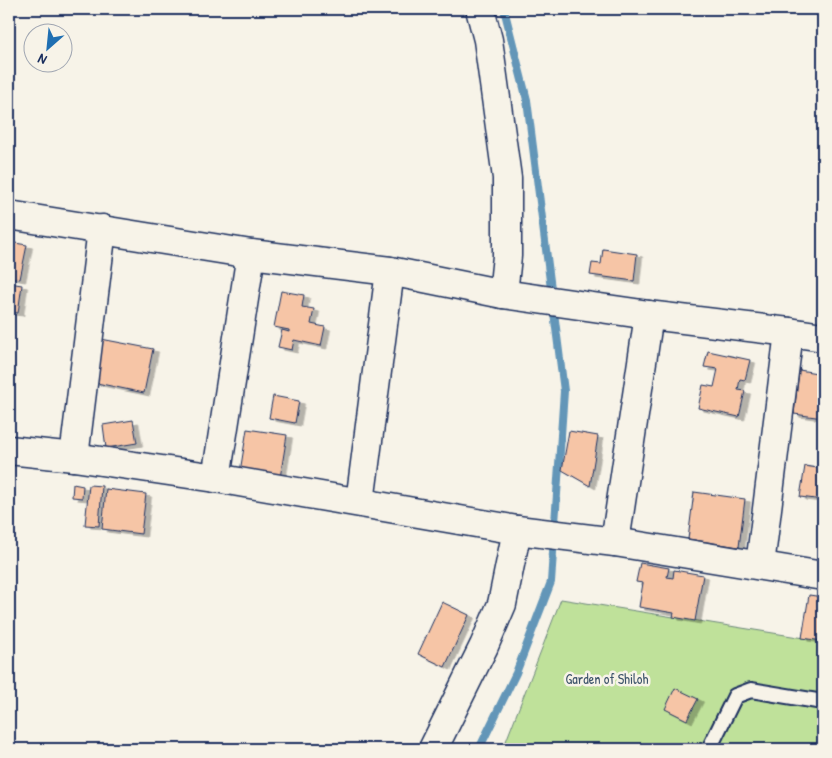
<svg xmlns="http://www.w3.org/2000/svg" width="832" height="758" font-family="'Patrick Hand',sans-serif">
	<defs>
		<filter id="shadow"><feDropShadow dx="5.5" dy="3" stdDeviation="0" flood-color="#0004"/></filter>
	</defs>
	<rect width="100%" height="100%" fill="#f7f3e8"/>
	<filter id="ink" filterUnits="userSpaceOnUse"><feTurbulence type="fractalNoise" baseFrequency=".02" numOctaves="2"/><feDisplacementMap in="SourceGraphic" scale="10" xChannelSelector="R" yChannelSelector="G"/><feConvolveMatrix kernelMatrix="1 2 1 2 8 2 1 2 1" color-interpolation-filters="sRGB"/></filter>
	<g filter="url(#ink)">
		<path fill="#bfe19a" stroke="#6d887c" d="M 561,599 L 823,641 L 823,749 L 503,749 Z"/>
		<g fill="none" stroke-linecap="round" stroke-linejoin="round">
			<path stroke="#6396b8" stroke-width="8" d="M 479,749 L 516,673 L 551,582 L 564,391 L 527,100 L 504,9"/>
		</g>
		<g fill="#f6c5a6" stroke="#1b2f5e" filter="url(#shadow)">
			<path d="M 9,242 L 27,245 L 20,279 L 9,277 Z"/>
			<path d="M 603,249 L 637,254 L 634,281 L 590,275 L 592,263 L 601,264 Z"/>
			<path d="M 9,283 L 22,285 L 18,313 L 9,312 Z"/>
			<path d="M 281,291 L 304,295 L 302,307 L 314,309 L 311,324 L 325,327 L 321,346 L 294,340 L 292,350 L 278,347 L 282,330 L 289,332 L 289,330 L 274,327 Z"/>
			<path d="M 101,339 L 153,349 L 144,393 L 92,382 Z"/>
			<path d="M 708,351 L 750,360 L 745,380 L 740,379 L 738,390 L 745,391 L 739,417 L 698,408 L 703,385 L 714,387 L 718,369 L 704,367 Z"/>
			<path d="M 799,370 L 823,374 L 823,418 L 794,414 Z"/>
			<path d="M 273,396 L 299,401 L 295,423 L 269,418 Z"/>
			<path d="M 133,420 L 137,443 L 106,448 L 103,425 Z"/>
			<path d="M 247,429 L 287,435 L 280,478 L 240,472 Z"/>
			<path d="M 569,431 L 598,436 L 590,486 L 562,470 Z"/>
			<path d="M 805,466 L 823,469 L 823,500 L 800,497 Z"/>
			<path d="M 73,484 L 83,486 L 82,498 L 72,497 Z"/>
			<path d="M 89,485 L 102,486 L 99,526 L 85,525 Z"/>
			<path d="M 106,489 L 146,494 L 141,534 L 102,529 Z"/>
			<path d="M 694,492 L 745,499 L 739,547 L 688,539 Z"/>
			<path d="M 640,563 L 669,568 L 667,577 L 673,578 L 674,570 L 703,575 L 695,621 L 673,617 L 674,613 L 639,607 L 643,583 L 636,582 Z"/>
			<path d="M 809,595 L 823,597 L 823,641 L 802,638 Z"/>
			<path d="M 442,602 L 469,615 L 445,667 L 418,654 Z"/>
			<path d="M 675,688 L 698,699 L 687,720 L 665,709 Z"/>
		</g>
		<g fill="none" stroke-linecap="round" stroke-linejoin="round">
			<defs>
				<path id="service" d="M 709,749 L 735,696 L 751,690 L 823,702"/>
				<g id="minor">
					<path d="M 480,9 L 488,40 L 507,178 L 507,256 L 503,294"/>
					<path d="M 9,215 L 251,254 L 390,271 L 503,294 L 649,315 L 789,332 L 823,337"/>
					<path d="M 9,450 L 74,457 L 216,478 L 517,530 L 615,542 L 823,576"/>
					<path d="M 74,457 L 102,229"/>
					<path d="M 216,478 L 251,254"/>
					<path d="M 360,502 L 390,271"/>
					<path d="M 615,542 L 649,315"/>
					<path d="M 760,565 L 789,332"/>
					<path d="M 433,749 L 484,646 L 502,604 L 517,530"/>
				</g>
			</defs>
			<use href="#service" stroke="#1b2f5e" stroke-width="18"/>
			<use href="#minor" stroke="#1b2f5e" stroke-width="31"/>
			<use href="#service" stroke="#f7f3e8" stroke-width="14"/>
			<use href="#minor" stroke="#f7f3e8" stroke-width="28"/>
		</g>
	</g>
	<g text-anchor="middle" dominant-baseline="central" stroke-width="5" stroke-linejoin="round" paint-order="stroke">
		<g font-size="14" fill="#3c536a" stroke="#f7f3e8">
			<text x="607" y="678">Garden of Shiloh</text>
		</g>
	</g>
	<rect width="832" height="758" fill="none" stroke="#f7f3e8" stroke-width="30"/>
	<rect x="15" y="15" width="802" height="728" fill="none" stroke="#1b2f5e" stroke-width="2" filter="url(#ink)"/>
	<g transform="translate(48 48) rotate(207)"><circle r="24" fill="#f7f3e8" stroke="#9fa5b1"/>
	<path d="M0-4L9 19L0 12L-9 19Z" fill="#1f6fb2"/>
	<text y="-8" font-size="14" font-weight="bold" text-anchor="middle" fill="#1b2f5e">N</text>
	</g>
</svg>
